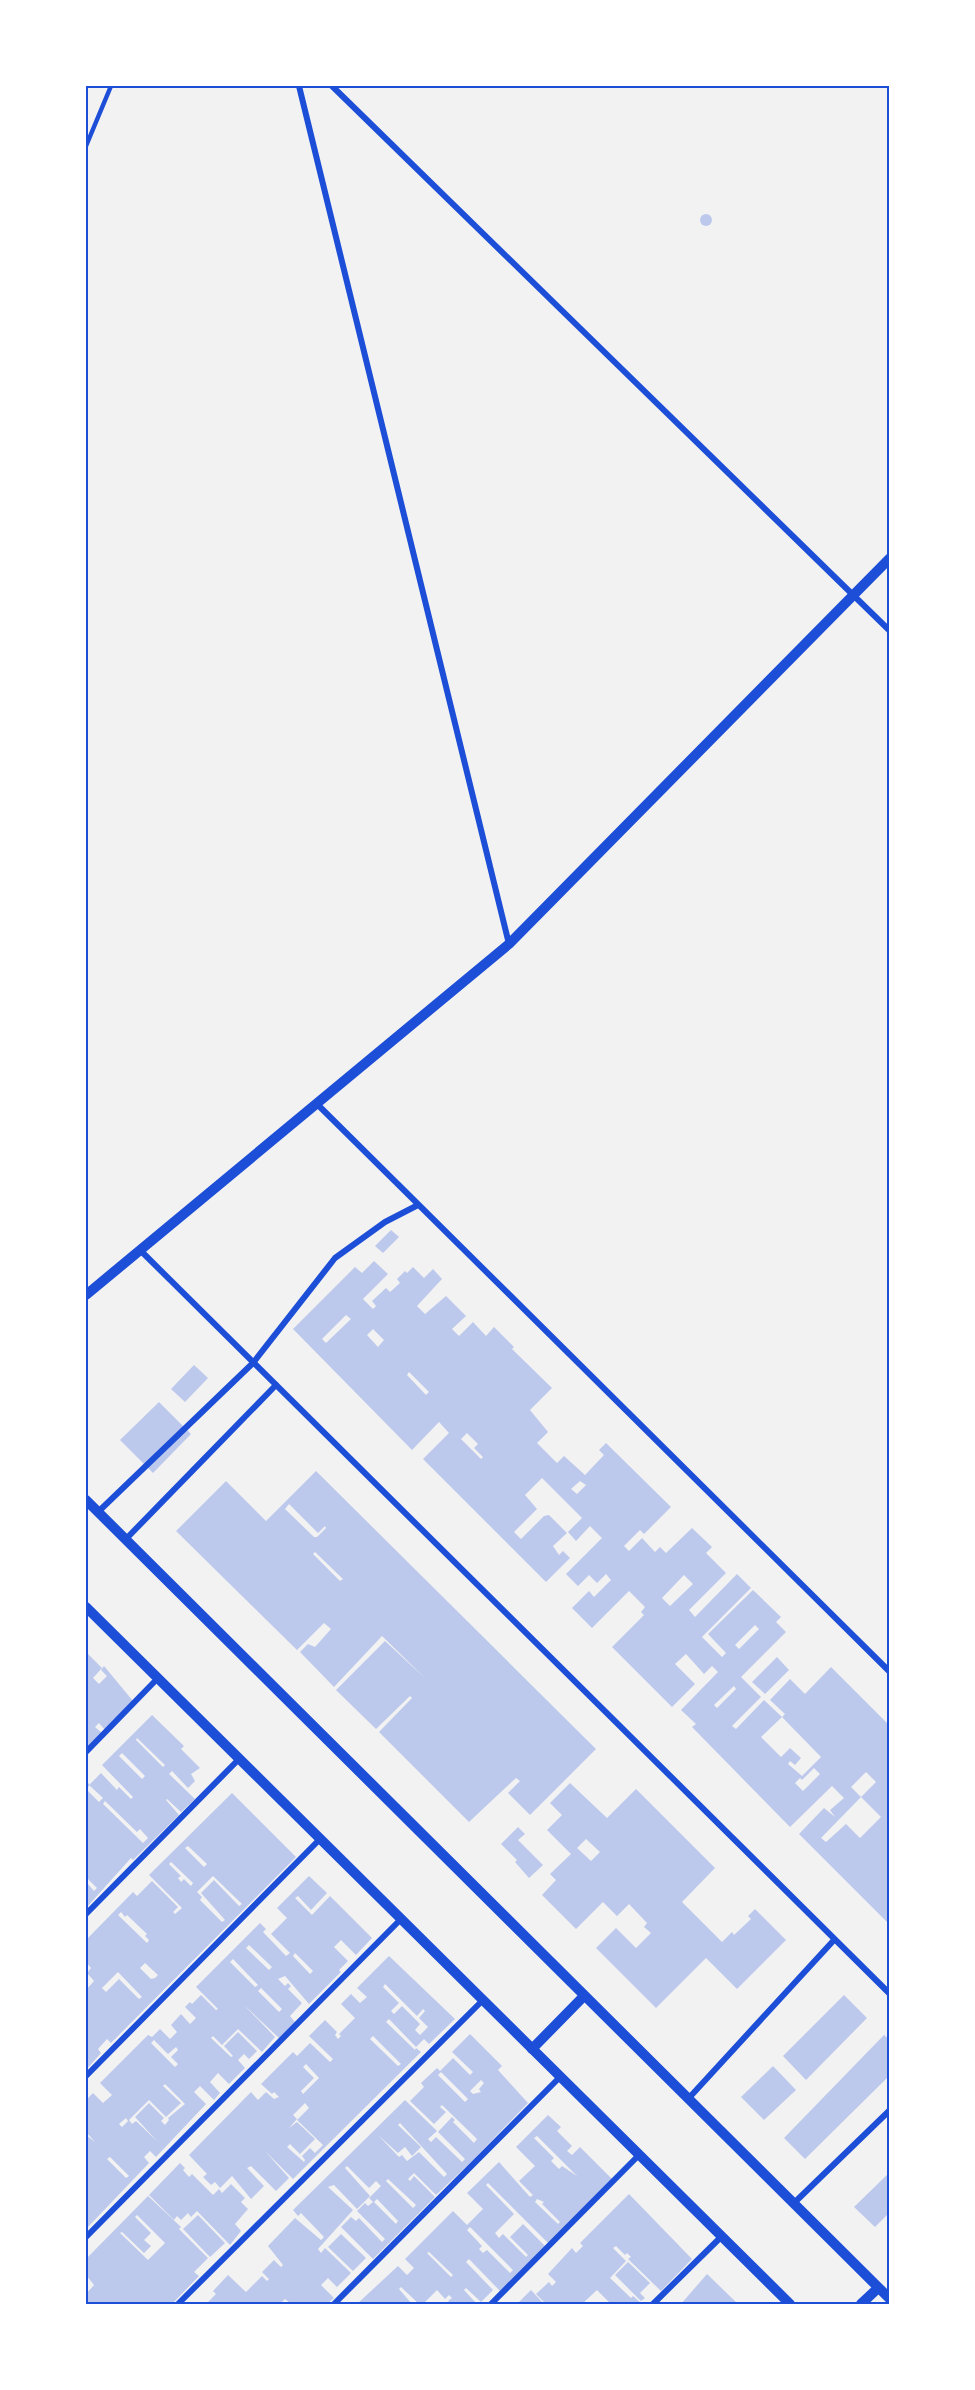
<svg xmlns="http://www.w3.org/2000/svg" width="975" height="2390" font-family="'PT Serif',serif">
	<rect width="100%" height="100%" fill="#f2f2f2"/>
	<g fill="#bdc9ec" fill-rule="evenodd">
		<circle cx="706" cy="220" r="6"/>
		<path d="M 391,1230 L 399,1237 L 383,1253 L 375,1246 Z"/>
		<path d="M 374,1261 L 388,1274 L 363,1299 L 373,1309 L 376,1306 L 372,1301 L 386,1288 L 390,1292 L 400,1283 L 397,1279 L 405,1271 L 407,1273 L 413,1267 L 424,1278 L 433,1269 L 442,1279 L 417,1306 L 425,1314 L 446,1296 L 466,1316 L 452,1329 L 459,1336 L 473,1322 L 486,1336 L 494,1327 L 514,1347 L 512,1349 L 552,1388 L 530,1410 L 548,1432 L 537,1443 L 557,1463 L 564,1456 L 585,1475 L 604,1455 L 599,1450 L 606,1443 L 671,1507 L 644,1534 L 640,1530 L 624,1546 L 629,1551 L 642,1538 L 655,1552 L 660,1547 L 666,1553 L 692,1528 L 712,1547 L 706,1553 L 726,1573 L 689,1610 L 695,1617 L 737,1574 L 751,1588 L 702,1637 L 722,1657 L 726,1653 L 708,1634 L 753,1590 L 781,1617 L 776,1622 L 786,1632 L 741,1677 L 761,1697 L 732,1726 L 736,1729 L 764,1700 L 782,1717 L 761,1737 L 781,1757 L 790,1748 L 801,1758 L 795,1765 L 790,1761 L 788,1764 L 802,1776 L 821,1757 L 782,1717 L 785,1714 L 770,1700 L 790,1679 L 805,1694 L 831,1667 L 890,1726 L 890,1925 L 799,1834 L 824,1808 L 835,1817 L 830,1810 L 844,1798 L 832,1786 L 790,1827 L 692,1727 L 696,1724 L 681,1710 L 718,1672 L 712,1666 L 704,1674 L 686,1654 L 675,1664 L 695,1684 L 672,1707 L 612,1647 L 644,1615 L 641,1612 L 645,1607 L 629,1591 L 592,1628 L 572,1608 L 589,1591 L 594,1597 L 611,1580 L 606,1574 L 597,1583 L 589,1575 L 578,1586 L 566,1574 L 602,1538 L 590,1526 L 576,1541 L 568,1532 L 582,1518 L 542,1478 L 525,1495 L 537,1509 L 514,1532 L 521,1539 L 544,1516 L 549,1515 L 567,1533 L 553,1546 L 559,1555 L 563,1551 L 570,1558 L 546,1582 L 423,1459 L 449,1433 L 439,1422 L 412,1450 L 293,1329 L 355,1267 L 362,1273 ZM 346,1315 L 351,1319 L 326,1343 L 322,1339 ZM 373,1329 L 384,1340 L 378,1347 L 367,1335 ZM 409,1372 L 429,1392 L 426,1395 L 407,1375 ZM 467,1433 L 478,1444 L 474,1448 L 483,1457 L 481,1459 L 461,1439 ZM 580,1481 L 586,1485 L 577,1494 L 571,1489 ZM 684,1575 L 693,1584 L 670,1606 L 662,1598 ZM 755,1625 L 759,1629 L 739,1649 L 735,1645 ZM 734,1686 L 736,1689 L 717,1708 L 714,1705 ZM 814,1768 L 820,1774 L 803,1791 L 795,1783 L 800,1778 L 802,1780 ZM 866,1772 L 876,1782 L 861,1797 L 881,1817 L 860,1838 L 846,1824 L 826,1842 L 821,1838 L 861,1797 L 851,1787 Z"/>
		<path d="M 194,1365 L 208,1378 L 185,1402 L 171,1389 Z"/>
		<path d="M 159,1402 L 191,1434 L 153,1473 L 120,1440 Z"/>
		<path d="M 316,1471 L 596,1749 L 530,1815 L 508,1793 L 520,1781 L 516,1778 L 469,1822 L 379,1732 L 412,1698 L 410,1696 L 376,1729 L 336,1690 L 385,1641 L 427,1680 L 382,1636 L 334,1687 L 300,1652 L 308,1644 L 315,1647 L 331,1629 L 324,1623 L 297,1650 L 176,1531 L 226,1481 L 266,1521 ZM 289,1504 L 318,1533 L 325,1526 L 326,1528 L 317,1537 L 314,1537 L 285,1509 ZM 315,1552 L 343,1579 L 340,1581 L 313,1554 Z"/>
		<path d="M 86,1652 L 102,1668 L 93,1678 L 99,1684 L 107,1676 L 101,1670 L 104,1666 L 133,1701 L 105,1730 L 99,1723 L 95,1727 L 102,1733 L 86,1749 Z"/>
		<path d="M 777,1657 L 789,1670 L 765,1694 L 752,1682 Z"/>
		<path d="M 152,1715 L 184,1746 L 181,1749 L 200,1768 L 191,1774 L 195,1781 L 188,1788 L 172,1771 L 169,1774 L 195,1799 L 181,1812 L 167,1799 L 166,1800 L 179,1815 L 133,1860 L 131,1858 L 86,1908 L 86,1882 L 94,1891 L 97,1888 L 86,1877 L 86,1781 L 90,1785 L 86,1789 L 99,1802 L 103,1798 L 89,1785 L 101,1773 L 117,1790 L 119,1787 L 131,1799 L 133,1797 L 102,1765 ZM 137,1738 L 165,1765 L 163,1767 L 136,1740 ZM 122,1753 L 145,1776 L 142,1779 L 119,1756 ZM 105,1801 L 137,1832 L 140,1829 L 148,1838 L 143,1843 L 103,1804 Z"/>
		<path d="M 570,1783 L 607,1818 L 636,1789 L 715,1868 L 682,1902 L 722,1942 L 732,1932 L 734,1935 L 751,1919 L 748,1916 L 755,1909 L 786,1940 L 737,1989 L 706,1958 L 656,2008 L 596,1948 L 616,1928 L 636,1948 L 651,1933 L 644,1927 L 647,1923 L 629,1904 L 617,1916 L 603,1902 L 576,1929 L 542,1895 L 556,1880 L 550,1874 L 571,1854 L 547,1830 L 562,1815 L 550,1803 ZM 586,1839 L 600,1852 L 591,1861 L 577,1848 Z"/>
		<path d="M 232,1793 L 296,1857 L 111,2043 L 107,2039 L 98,2049 L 101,2053 L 86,2070 L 86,1990 L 94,1981 L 87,1973 L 91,1968 L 86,1962 L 86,1940 L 133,1892 L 137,1896 L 152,1881 L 178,1907 L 173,1912 L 175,1914 L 182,1908 L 149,1875 ZM 188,1846 L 207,1864 L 204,1867 L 185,1848 ZM 171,1862 L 193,1883 L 191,1886 L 184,1879 L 181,1882 L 178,1878 L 181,1876 L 169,1864 ZM 213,1876 L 242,1904 L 239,1906 L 214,1880 L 201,1893 L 225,1920 L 222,1922 L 200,1900 L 202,1897 L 197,1892 ZM 121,1912 L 125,1917 L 127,1915 L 147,1934 L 145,1936 L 149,1940 L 147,1943 L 118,1915 ZM 145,1963 L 158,1975 L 155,1978 L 151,1979 L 140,1968 ZM 118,1972 L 142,1997 L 139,1999 L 119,1979 L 106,1992 L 102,1988 Z"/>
		<path d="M 518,1827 L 525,1834 L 518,1840 L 543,1865 L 529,1878 L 515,1862 L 517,1860 L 501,1844 Z"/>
		<path d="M 309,1876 L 327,1893 L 311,1910 L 298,1896 L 295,1898 L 312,1915 L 330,1896 L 372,1938 L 356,1955 L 341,1940 L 334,1947 L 348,1961 L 339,1970 L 341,1972 L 309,2004 L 285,1976 L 278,1979 L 285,1986 L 288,1983 L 291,1986 L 288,1989 L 302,2003 L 290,2016 L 295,2022 L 279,2038 L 244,2005 L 275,2037 L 262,2052 L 238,2029 L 222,2045 L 213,2036 L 211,2038 L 231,2057 L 233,2056 L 224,2046 L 238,2032 L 257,2051 L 249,2059 L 244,2054 L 238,2060 L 245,2068 L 229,2084 L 218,2073 L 210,2082 L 220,2093 L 214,2100 L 200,2086 L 194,2092 L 206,2104 L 156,2157 L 150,2151 L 144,2157 L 149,2163 L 87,2228 L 86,2135 L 95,2142 L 86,2132 L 86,2100 L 93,2093 L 103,2103 L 112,2095 L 100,2083 L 148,2035 L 152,2037 L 160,2029 L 170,2039 L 177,2032 L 171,2025 L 181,2014 L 190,2024 L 196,2018 L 185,2007 L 190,2002 L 192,2004 L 201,1995 L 216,2010 L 218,2009 L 196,1987 L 260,1923 L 266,1929 L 263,1932 L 286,1956 L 290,1953 L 271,1934 L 287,1918 L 277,1908 ZM 249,1945 L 272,1967 L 269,1970 L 246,1948 ZM 295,1953 L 313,1971 L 310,1974 L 293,1956 ZM 233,1959 L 258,1985 L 255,1987 L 230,1962 ZM 261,1988 L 282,2009 L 279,2012 L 258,1991 ZM 154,2040 L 168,2054 L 176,2047 L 178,2050 L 171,2057 L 178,2064 L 175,2067 L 151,2043 ZM 165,2084 L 185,2104 L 168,2118 L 169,2120 L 165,2125 L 161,2121 L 164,2118 L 149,2103 L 135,2117 L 157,2141 L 136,2121 L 132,2124 L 129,2120 L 122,2127 L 119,2124 L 126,2118 L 128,2121 L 149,2100 L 166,2117 L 181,2103 L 163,2086 ZM 110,2157 L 129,2176 L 126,2178 L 107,2159 Z"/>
		<path d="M 389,1956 L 455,2019 L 429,2044 L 424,2039 L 416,2047 L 389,2019 L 386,2022 L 415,2050 L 416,2048 L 421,2052 L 293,2179 L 265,2151 L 289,2178 L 276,2191 L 251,2166 L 247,2168 L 264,2186 L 251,2199 L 232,2176 L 220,2188 L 215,2182 L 211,2185 L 203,2177 L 207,2174 L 189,2155 L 251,2092 L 258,2100 L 266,2092 L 274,2099 L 279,2097 L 274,2092 L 272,2094 L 261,2084 L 293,2052 L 297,2056 L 310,2043 L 330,2062 L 333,2059 L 309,2036 L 325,2020 L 337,2032 L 335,2035 L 338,2039 L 341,2036 L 339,2034 L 355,2018 L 341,2004 L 351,1994 L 360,2003 L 367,1997 L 357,1988 ZM 385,1984 L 417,2016 L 423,2009 L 425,2011 L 419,2018 L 428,2027 L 420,2035 L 415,2030 L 420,2024 L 402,2006 L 394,2014 L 391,2011 L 399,2003 L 383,1987 ZM 373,2036 L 401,2064 L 398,2066 L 370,2039 ZM 306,2064 L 319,2078 L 303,2094 L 301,2091 L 314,2078 L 303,2067 ZM 305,2103 L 309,2108 L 297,2120 L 323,2145 L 315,2153 L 310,2148 L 302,2156 L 305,2160 L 304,2162 L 287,2147 L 290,2144 L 300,2154 L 315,2139 L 297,2122 L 289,2128 L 297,2119 L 293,2115 Z"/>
		<path d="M 844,1995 L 867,2018 L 806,2080 L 783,2056 Z"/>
		<path d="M 470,2034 L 502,2066 L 498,2070 L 528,2103 L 470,2163 L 436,2195 L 414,2173 L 408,2179 L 410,2181 L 414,2176 L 435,2197 L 373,2259 L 341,2227 L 351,2217 L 356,2221 L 359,2218 L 382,2242 L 385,2239 L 357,2211 L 365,2203 L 368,2206 L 373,2202 L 369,2198 L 381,2186 L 376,2181 L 369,2188 L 347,2166 L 345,2168 L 370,2196 L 357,2209 L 334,2185 L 328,2187 L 353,2210 L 318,2249 L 321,2253 L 325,2248 L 351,2273 L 337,2287 L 328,2278 L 321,2285 L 334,2298 L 327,2304 L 291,2304 L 285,2299 L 282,2302 L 284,2304 L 206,2304 L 216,2294 L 213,2291 L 228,2275 L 246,2292 L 262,2276 L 267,2281 L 269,2279 L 262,2272 L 274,2260 L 281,2267 L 283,2265 L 268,2246 L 295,2218 L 321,2240 L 324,2237 L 301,2213 L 298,2216 L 293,2210 L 405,2100 L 437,2131 L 428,2139 L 431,2142 L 436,2137 L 462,2162 L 465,2159 L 438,2132 L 452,2117 L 455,2120 L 453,2122 L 474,2143 L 477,2139 L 442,2105 L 440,2107 L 446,2112 L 434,2124 L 410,2101 L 424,2087 L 421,2083 L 437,2068 L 441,2072 L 438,2075 L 465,2102 L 468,2099 L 440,2071 L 453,2058 L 470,2075 L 473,2072 L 452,2052 ZM 481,2080 L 484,2083 L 479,2089 L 481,2092 L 473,2094 L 470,2091 ZM 400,2123 L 447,2174 L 444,2177 L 419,2152 L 407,2161 L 402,2155 L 399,2157 L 378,2135 L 398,2153 L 405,2147 L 412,2156 L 421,2147 L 398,2125 ZM 388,2179 L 416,2205 L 413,2208 L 386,2181 ZM 377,2199 L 398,2221 L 396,2224 L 374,2202 Z"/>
		<path d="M 884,2035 L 890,2040 L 890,2075 L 805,2159 L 784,2138 Z"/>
		<path d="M 773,2066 L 796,2090 L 764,2120 L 741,2097 Z"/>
		<path d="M 548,2115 L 561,2127 L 557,2131 L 572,2146 L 567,2151 L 572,2155 L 580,2147 L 612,2179 L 548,2243 L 488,2183 L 486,2185 L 514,2214 L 495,2233 L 499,2238 L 503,2234 L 526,2257 L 528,2255 L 510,2237 L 523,2224 L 545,2246 L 500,2291 L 469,2259 L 466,2262 L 493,2290 L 481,2302 L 466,2288 L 464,2290 L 477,2304 L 451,2304 L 448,2301 L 452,2298 L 449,2295 L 445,2299 L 437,2290 L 423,2304 L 419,2304 L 401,2287 L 399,2289 L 412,2304 L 357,2304 L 398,2266 L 407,2275 L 414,2268 L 405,2259 L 453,2211 L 467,2225 L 483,2209 L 467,2193 L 499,2162 L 530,2197 L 533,2195 L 519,2181 L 535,2166 L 516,2147 ZM 537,2136 L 577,2176 L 562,2166 L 559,2169 L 551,2161 L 554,2158 L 534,2138 ZM 537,2199 L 544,2202 L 542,2204 L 560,2222 L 558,2224 L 535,2202 ZM 470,2227 L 513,2270 L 510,2273 L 487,2250 L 483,2253 L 479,2249 L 482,2246 L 467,2230 ZM 429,2252 L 453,2275 L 451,2277 L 427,2253 Z"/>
		<path d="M 180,2163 L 185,2168 L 183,2170 L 189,2177 L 192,2174 L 213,2195 L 219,2189 L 222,2193 L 231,2184 L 245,2198 L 241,2202 L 248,2209 L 235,2224 L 241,2231 L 230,2245 L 197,2211 L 191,2217 L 188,2213 L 181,2220 L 177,2216 L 174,2220 L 149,2195 Z"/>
		<path d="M 890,2172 L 890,2212 L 875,2227 L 854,2207 Z"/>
		<path d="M 629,2194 L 692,2259 L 661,2291 L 628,2259 L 631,2257 L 627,2253 L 625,2255 L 616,2246 L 613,2248 L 626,2261 L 610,2278 L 631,2298 L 633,2296 L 642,2304 L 611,2304 L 597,2290 L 582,2304 L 546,2304 L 536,2294 L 549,2282 L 552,2286 L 556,2282 L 548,2274 L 572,2248 L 576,2253 L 583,2246 L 580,2243 Z"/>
		<path d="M 148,2196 L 181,2227 L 179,2229 L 208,2258 L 194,2272 L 199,2276 L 172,2304 L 86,2304 L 86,2294 L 94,2285 L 86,2275 L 86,2259 ZM 137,2215 L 165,2243 L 148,2260 L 120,2233 L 122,2232 L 144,2253 L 151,2246 L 144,2240 L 151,2233 L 135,2217 Z"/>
		<path d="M 198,2215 L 225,2243 L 210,2257 L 183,2229 Z"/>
		<path d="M 341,2234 L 366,2258 L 353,2271 L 328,2247 Z"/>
		<path d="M 628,2262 L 650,2283 L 640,2293 L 645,2298 L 641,2301 L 615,2275 Z"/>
		<path d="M 707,2274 L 738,2304 L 681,2304 Z"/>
		<path d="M 531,2290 L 544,2304 L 517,2304 Z"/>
	</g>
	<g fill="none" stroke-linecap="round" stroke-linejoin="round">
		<path stroke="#1d4ed8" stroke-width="4.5" d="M 86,146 L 111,86"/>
		<g stroke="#1d4ed8" stroke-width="6">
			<path d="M 299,86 L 509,944"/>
			<path d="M 332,86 L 890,631"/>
			<path d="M 317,1104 L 890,1672"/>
			<path d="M 140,1250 L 890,1994"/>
			<path d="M 98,1512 L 253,1363 L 335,1258 L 385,1222 L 418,1205"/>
			<path d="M 125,1540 L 276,1385"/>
			<path d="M 86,1752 L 158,1678"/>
			<path d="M 86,1914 L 239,1759"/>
			<path d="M 86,2076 L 320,1839"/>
			<path d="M 688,2099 L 834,1940"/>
			<path d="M 794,2203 L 890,2110"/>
			<path d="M 86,2237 L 401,1919"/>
			<path d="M 178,2304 L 483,2000"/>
			<path d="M 334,2304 L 560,2077"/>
			<path d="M 491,2304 L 639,2155"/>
			<path d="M 653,2304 L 722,2236"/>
		</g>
		<g stroke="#1d4ed8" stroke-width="10">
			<path d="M 86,1295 L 509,944 L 890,558"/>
			<path d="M 86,1500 L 890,2299"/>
			<path d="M 86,1607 L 790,2304"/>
			<path d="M 532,2049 L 584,1996"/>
			<path d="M 861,2304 L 878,2288"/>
		</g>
	</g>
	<rect width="975" height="2390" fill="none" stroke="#ffffff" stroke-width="174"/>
	<rect x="87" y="87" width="801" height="2216" fill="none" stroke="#1d4ed8" stroke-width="2"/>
</svg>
